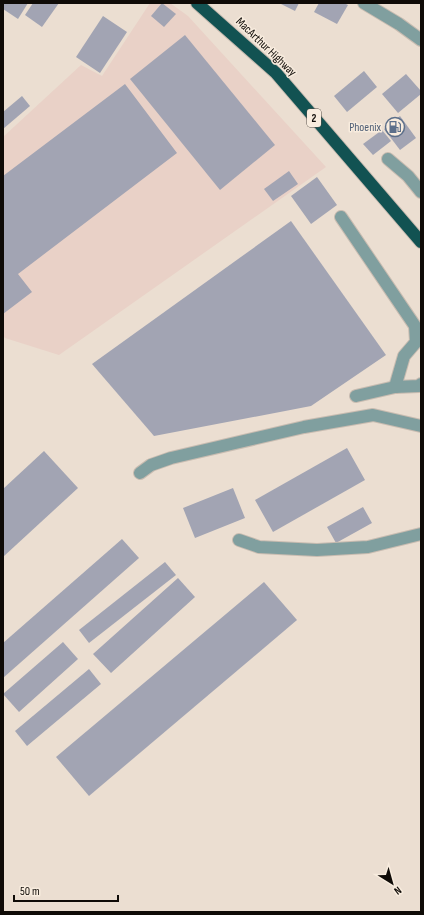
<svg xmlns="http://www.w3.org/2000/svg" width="424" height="915" font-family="'Sofia Sans Condensed',sans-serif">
	<rect width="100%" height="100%" fill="#ebded1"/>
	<path fill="#e9d1c7" d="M 150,3 L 170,3 L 188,16 L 326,167 L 59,355 L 5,338 L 3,336 L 3,137 L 81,65 L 102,76 Z"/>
	<g fill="#a2a4b3">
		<path d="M 3,3 L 28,3 L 18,19 L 3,9 Z"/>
		<path d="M 33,3 L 59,3 L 42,27 L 25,15 Z"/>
		<path d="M 162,3 L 176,14 L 164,27 L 151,16 Z"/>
		<path d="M 279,3 L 299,3 L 295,11 Z"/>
		<path d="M 319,3 L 344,3 L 348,5 L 337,24 L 314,12 Z"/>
		<path d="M 103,16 L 127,32 L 100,73 L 76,57 Z"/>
		<path d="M 185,35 L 275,145 L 220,190 L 130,79 Z"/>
		<path d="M 364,71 L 377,87 L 347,112 L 334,96 Z"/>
		<path d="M 406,74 L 421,91 L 421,94 L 398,113 L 382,94 Z"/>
		<path d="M 125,84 L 177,153 L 18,274 L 32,292 L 3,314 L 3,176 Z"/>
		<path d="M 22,96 L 30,106 L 3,129 L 3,112 Z"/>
		<path d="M 400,116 L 416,138 L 400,150 L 384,129 Z"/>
		<path d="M 382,130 L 391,141 L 373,155 L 363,144 Z"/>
		<path d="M 289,171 L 298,184 L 273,201 L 264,189 Z"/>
		<path d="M 317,177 L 337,205 L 311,224 L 291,196 Z"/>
		<path d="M 291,221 L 386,355 L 311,406 L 154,436 L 92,364 Z"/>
		<path d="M 347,448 L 365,480 L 273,532 L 255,500 Z"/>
		<path d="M 44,451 L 78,488 L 3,557 L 3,489 Z"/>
		<path d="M 233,488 L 245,518 L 195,538 L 183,508 Z"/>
		<path d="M 363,507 L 372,523 L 336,543 L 327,527 Z"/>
		<path d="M 122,539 L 139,558 L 3,678 L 3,643 Z"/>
		<path d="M 165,562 L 176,575 L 89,643 L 79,630 Z"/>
		<path d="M 178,578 L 195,597 L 111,673 L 93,654 Z"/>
		<path d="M 264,582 L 297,620 L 89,796 L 56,757 Z"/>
		<path d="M 63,642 L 78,659 L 19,712 L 3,694 Z"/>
		<path d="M 89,669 L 101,684 L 27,746 L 15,731 Z"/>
	</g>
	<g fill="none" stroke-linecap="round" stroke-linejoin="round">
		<defs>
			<g id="minor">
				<path d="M 364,3 L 399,24 L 421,40"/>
				<path d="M 388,159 L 408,176 L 421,192"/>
				<path d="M 341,217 L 415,326 L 416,342 L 404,356 L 395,387"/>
				<path d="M 356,396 L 395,387 L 419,386 L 421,384"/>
				<path d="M 140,473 L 151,465 L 171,458 L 304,427 L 373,415 L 421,426"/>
				<path d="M 239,540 L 259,547 L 317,550 L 368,547 L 421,534"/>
			</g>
			<path id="highway" d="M 197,3 L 276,73 L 421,242"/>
		</defs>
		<use href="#minor" stroke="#c8bcb1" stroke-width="14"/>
		<use href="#highway" stroke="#c8bcb1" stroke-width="14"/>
		<use href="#minor" stroke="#809f9f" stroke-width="12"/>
		<use href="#highway" stroke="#125252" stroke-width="12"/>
	</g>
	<defs>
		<symbol id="fuel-ring" viewBox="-11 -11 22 22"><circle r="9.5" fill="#f8ecde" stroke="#5c6f8a" stroke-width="1.5"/><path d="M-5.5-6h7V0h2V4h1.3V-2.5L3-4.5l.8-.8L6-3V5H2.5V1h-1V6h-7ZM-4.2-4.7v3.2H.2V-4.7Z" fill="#5c6f8a"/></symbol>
	</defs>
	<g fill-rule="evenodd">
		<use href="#fuel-ring" x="384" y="116" width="22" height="22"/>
	</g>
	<g text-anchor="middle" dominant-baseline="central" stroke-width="3" stroke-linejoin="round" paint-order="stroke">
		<rect fill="#f8ecde" stroke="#554e48" stroke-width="1" x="307" y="109" width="14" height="18" rx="3"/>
		<g font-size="11" font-weight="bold" fill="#0f0b07">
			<text x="314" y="118">2</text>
		</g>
		<g font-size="12" fill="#0f0b07" stroke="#f8ecde">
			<text transform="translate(266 47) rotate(44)">MacArthur Highway</text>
		</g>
		<g font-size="12" fill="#4e5e75" stroke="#f8ecde" text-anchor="end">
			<text x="381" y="127">Phoenix</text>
		</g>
	</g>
	<rect width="424" height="915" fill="none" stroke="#0f0b07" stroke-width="8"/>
	<g transform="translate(392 883) rotate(143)" stroke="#f8ecde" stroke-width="3" paint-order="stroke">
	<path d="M0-3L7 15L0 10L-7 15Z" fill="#0f0b07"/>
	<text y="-6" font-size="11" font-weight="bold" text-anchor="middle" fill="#0f0b07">N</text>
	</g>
	<path d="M14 895v6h104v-6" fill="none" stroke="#0f0b07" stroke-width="2"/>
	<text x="20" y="895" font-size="12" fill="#0f0b07" stroke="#f8ecde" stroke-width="3" paint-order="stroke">50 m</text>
</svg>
